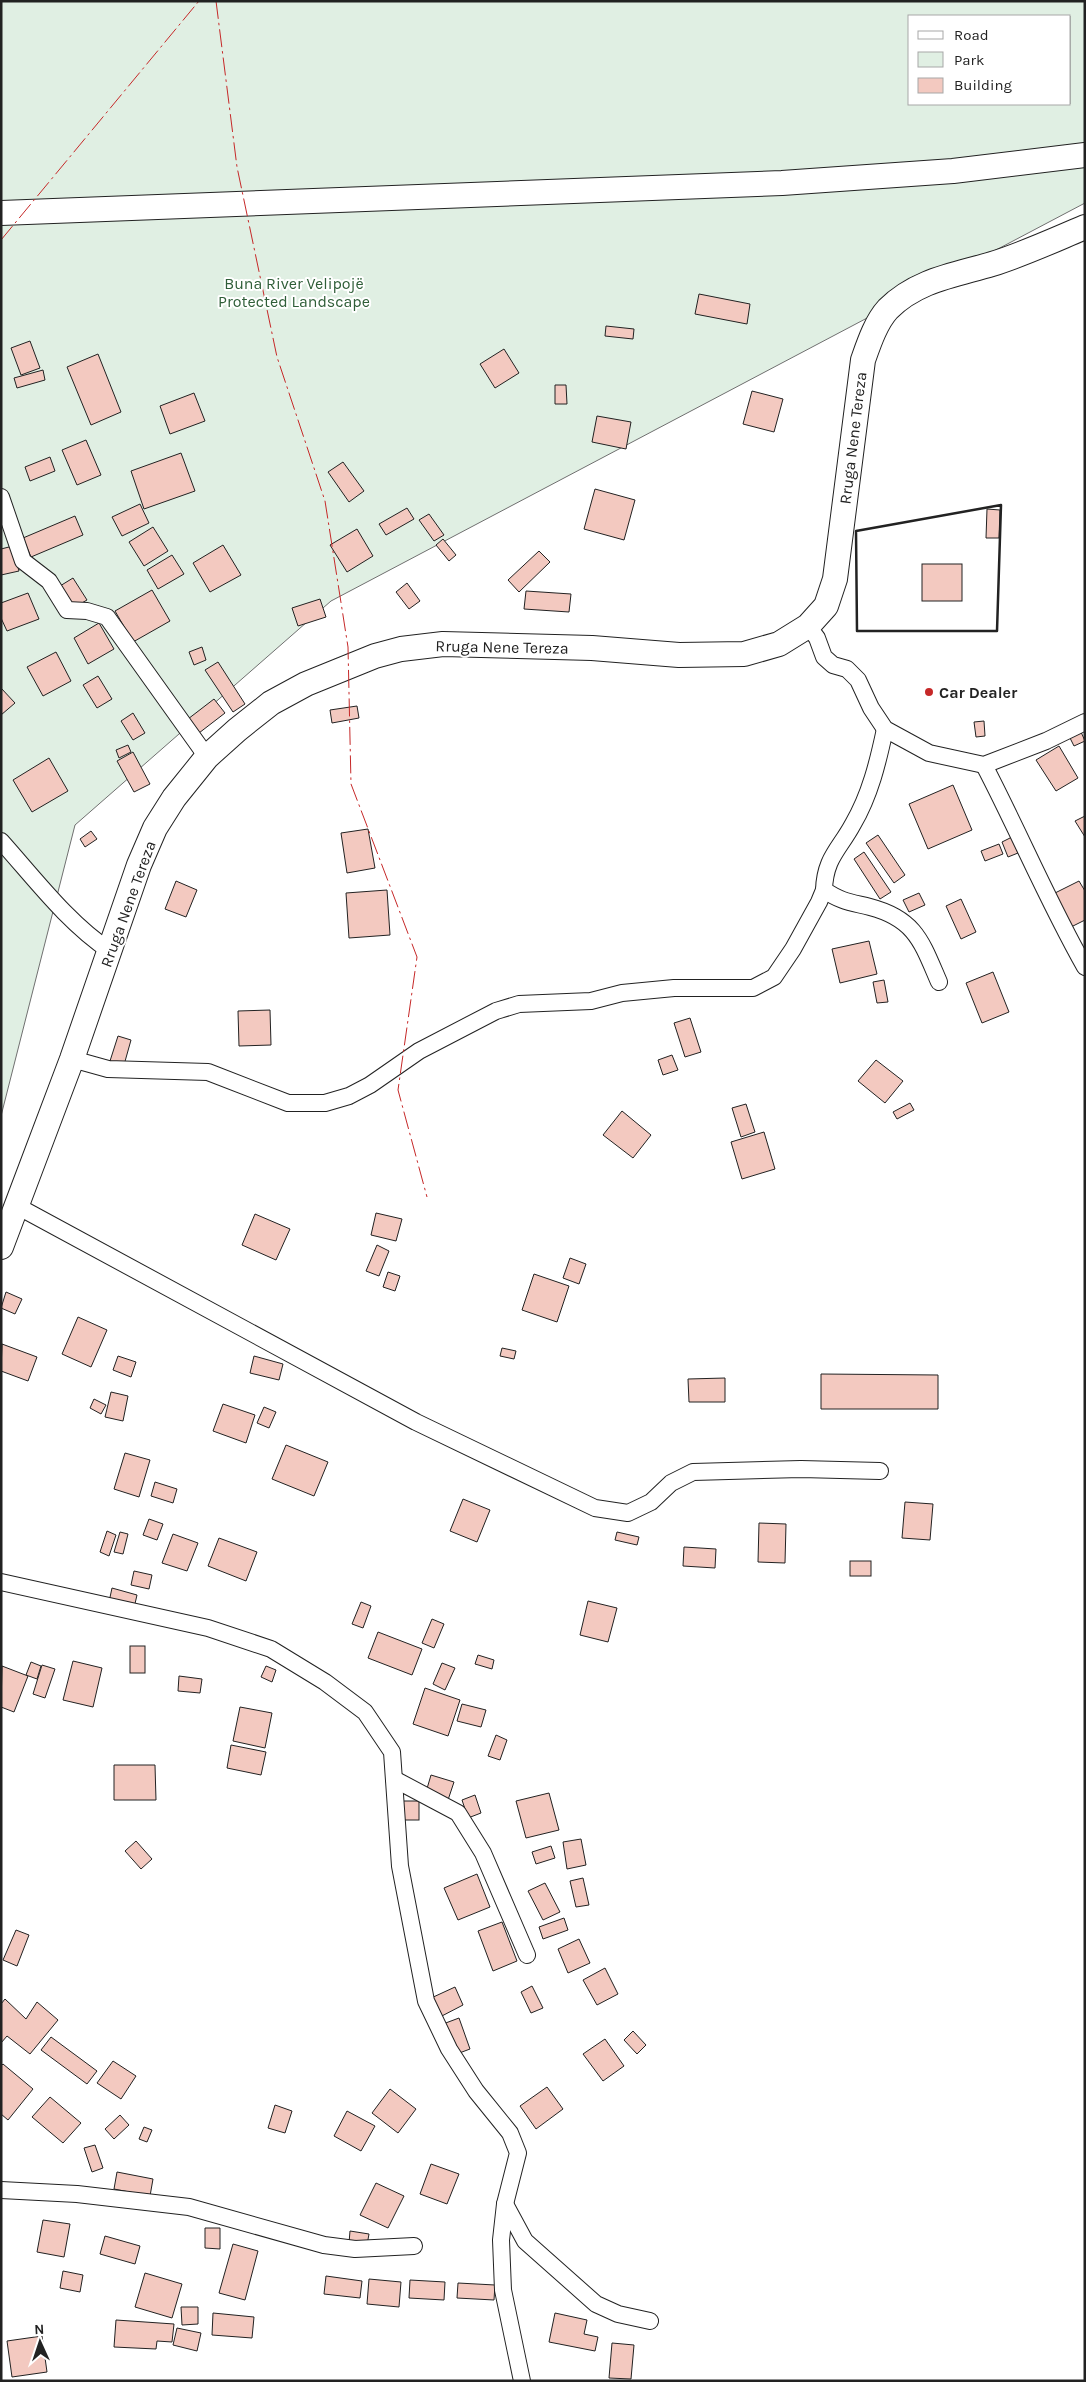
<svg xmlns="http://www.w3.org/2000/svg" width="1086" height="2382" font-family="Karla,sans-serif">
	<rect width="100%" height="100%" fill="#fff"/>
	<path fill="#e0efe3" stroke="#6f6f6f" fill-rule="evenodd" d="M 1,1 L 1085,1 L 1085,203 L 331,601 L 75,825 L 1,1116 ZM 910,16 L 1070,16 L 1070,104 L 910,104 Z"/>
	<g fill="#f3c9c0" stroke="#222">
		<path d="M 699,294 L 750,304 L 747,324 L 695,314 Z"/>
		<path d="M 606,326 L 634,329 L 633,339 L 605,336 Z"/>
		<path d="M 30,341 L 40,368 L 21,375 L 11,348 Z"/>
		<path d="M 504,349 L 519,373 L 495,388 L 480,364 Z"/>
		<path d="M 98,354 L 121,412 L 91,425 L 67,367 Z"/>
		<path d="M 43,370 L 45,380 L 17,388 L 14,378 Z"/>
		<path d="M 555,385 L 566,385 L 567,404 L 555,404 Z"/>
		<path d="M 752,391 L 783,399 L 774,432 L 743,424 Z"/>
		<path d="M 194,393 L 205,421 L 170,434 L 160,406 Z"/>
		<path d="M 597,416 L 631,422 L 626,449 L 592,442 Z"/>
		<path d="M 86,440 L 101,475 L 77,485 L 62,450 Z"/>
		<path d="M 181,453 L 195,491 L 144,509 L 131,471 Z"/>
		<path d="M 50,457 L 55,471 L 30,481 L 25,467 Z"/>
		<path d="M 343,462 L 364,491 L 349,502 L 328,472 Z"/>
		<path d="M 595,489 L 635,500 L 624,540 L 584,529 Z"/>
		<path d="M 140,504 L 149,523 L 122,536 L 112,517 Z"/>
		<path d="M 407,508 L 414,519 L 386,535 L 379,524 Z"/>
		<path d="M 987,509 L 1000,510 L 999,538 L 986,538 Z"/>
		<path d="M 429,514 L 444,535 L 434,541 L 419,520 Z"/>
		<path d="M 75,516 L 83,535 L 31,557 L 23,538 Z"/>
		<path d="M 153,527 L 168,551 L 144,566 L 129,542 Z"/>
		<path d="M 357,529 L 373,556 L 347,572 L 330,545 Z"/>
		<path d="M 443,539 L 456,555 L 449,561 L 436,545 Z"/>
		<path d="M 223,545 L 241,575 L 210,592 L 193,563 Z"/>
		<path d="M 13,546 L 19,571 L 1,575 L 1,549 Z"/>
		<path d="M 539,551 L 550,562 L 519,592 L 508,580 Z"/>
		<path d="M 172,555 L 184,574 L 158,589 L 147,570 Z"/>
		<rect x="922" y="564" width="40" height="37"/>
		<path d="M 73,578 L 87,600 L 73,608 L 60,586 Z"/>
		<path d="M 407,583 L 420,601 L 409,609 L 396,592 Z"/>
		<path d="M 152,590 L 170,621 L 133,642 L 115,611 Z"/>
		<path d="M 526,591 L 571,594 L 569,612 L 524,609 Z"/>
		<path d="M 28,593 L 39,619 L 7,631 L 1,618 L 1,603 Z"/>
		<path d="M 320,599 L 326,617 L 298,626 L 292,608 Z"/>
		<path d="M 99,623 L 114,649 L 88,664 L 74,638 Z"/>
		<path d="M 202,647 L 206,660 L 194,665 L 189,652 Z"/>
		<path d="M 56,652 L 71,681 L 43,696 L 27,667 Z"/>
		<path d="M 218,662 L 245,704 L 233,712 L 205,670 Z"/>
		<path d="M 98,676 L 112,699 L 97,708 L 83,685 Z"/>
		<path d="M 1,688 L 15,703 L 1,715 Z"/>
		<path d="M 214,699 L 225,713 L 199,733 L 188,719 Z"/>
		<path d="M 357,706 L 359,718 L 332,723 L 330,710 Z"/>
		<path d="M 133,713 L 145,733 L 133,740 L 121,721 Z"/>
		<path d="M 984,721 L 985,736 L 976,737 L 974,722 Z"/>
		<path d="M 1081,732 L 1085,741 L 1074,746 L 1070,738 Z"/>
		<path d="M 128,745 L 131,752 L 119,758 L 116,750 Z"/>
		<path d="M 1059,746 L 1078,778 L 1056,791 L 1036,760 Z"/>
		<path d="M 133,752 L 150,784 L 134,792 L 117,761 Z"/>
		<path d="M 49,758 L 68,791 L 32,812 L 13,780 Z"/>
		<path d="M 953,785 L 972,830 L 928,849 L 909,804 Z"/>
		<path d="M 1085,816 L 1085,837 L 1075,821 Z"/>
		<path d="M 368,829 L 375,868 L 347,873 L 341,833 Z"/>
		<path d="M 91,831 L 97,839 L 85,847 L 80,839 Z"/>
		<path d="M 878,835 L 905,875 L 894,883 L 866,843 Z"/>
		<path d="M 1012,837 L 1018,853 L 1008,857 L 1002,842 Z"/>
		<path d="M 999,844 L 1003,854 L 985,861 L 981,851 Z"/>
		<path d="M 864,852 L 891,892 L 880,899 L 854,859 Z"/>
		<path d="M 176,881 L 197,890 L 186,917 L 165,909 Z"/>
		<path d="M 1079,881 L 1085,891 L 1085,920 L 1071,927 L 1053,894 Z"/>
		<path d="M 387,890 L 390,935 L 349,938 L 346,893 Z"/>
		<path d="M 919,893 L 925,905 L 909,912 L 903,900 Z"/>
		<path d="M 961,899 L 976,932 L 961,939 L 946,906 Z"/>
		<path d="M 869,941 L 877,974 L 840,983 L 832,949 Z"/>
		<path d="M 993,972 L 1009,1012 L 982,1023 L 966,983 Z"/>
		<path d="M 884,980 L 888,1002 L 877,1003 L 873,982 Z"/>
		<path d="M 270,1010 L 271,1045 L 239,1046 L 238,1011 Z"/>
		<path d="M 690,1018 L 701,1052 L 685,1057 L 674,1023 Z"/>
		<path d="M 118,1036 L 131,1040 L 124,1065 L 110,1061 Z"/>
		<path d="M 672,1055 L 678,1070 L 663,1075 L 658,1060 Z"/>
		<path d="M 876,1060 L 903,1081 L 885,1103 L 858,1081 Z"/>
		<path d="M 910,1103 L 914,1110 L 897,1119 L 893,1112 Z"/>
		<path d="M 746,1104 L 755,1132 L 741,1137 L 732,1108 Z"/>
		<path d="M 622,1111 L 651,1135 L 633,1158 L 603,1135 Z"/>
		<path d="M 764,1132 L 775,1169 L 742,1179 L 731,1142 Z"/>
		<path d="M 376,1213 L 402,1219 L 396,1241 L 371,1235 Z"/>
		<path d="M 255,1214 L 290,1229 L 276,1260 L 242,1245 Z"/>
		<path d="M 377,1245 L 389,1251 L 379,1276 L 366,1271 Z"/>
		<path d="M 570,1258 L 586,1264 L 579,1284 L 563,1278 Z"/>
		<path d="M 388,1272 L 400,1276 L 395,1291 L 383,1287 Z"/>
		<path d="M 534,1274 L 569,1286 L 557,1322 L 522,1310 Z"/>
		<path d="M 6,1292 L 22,1299 L 15,1314 L 1,1308 Z"/>
		<path d="M 78,1317 L 107,1330 L 91,1367 L 62,1354 Z"/>
		<path d="M 2,1344 L 37,1357 L 28,1381 L 1,1371 Z"/>
		<path d="M 502,1348 L 516,1351 L 514,1359 L 500,1356 Z"/>
		<path d="M 118,1356 L 136,1362 L 131,1377 L 113,1370 Z"/>
		<path d="M 254,1356 L 283,1364 L 279,1380 L 250,1373 Z"/>
		<path d="M 821,1374 L 938,1375 L 938,1409 L 821,1409 Z"/>
		<path d="M 725,1378 L 725,1402 L 689,1402 L 688,1379 Z"/>
		<path d="M 111,1392 L 128,1396 L 123,1421 L 105,1417 Z"/>
		<path d="M 94,1399 L 106,1405 L 101,1414 L 90,1408 Z"/>
		<path d="M 223,1404 L 255,1415 L 246,1443 L 213,1431 Z"/>
		<path d="M 264,1407 L 276,1412 L 269,1428 L 257,1423 Z"/>
		<path d="M 286,1445 L 328,1462 L 314,1496 L 272,1479 Z"/>
		<path d="M 125,1453 L 150,1460 L 139,1497 L 114,1489 Z"/>
		<path d="M 155,1482 L 177,1489 L 173,1503 L 151,1496 Z"/>
		<path d="M 463,1499 L 490,1510 L 477,1542 L 450,1531 Z"/>
		<path d="M 905,1502 L 933,1504 L 930,1540 L 902,1538 Z"/>
		<path d="M 149,1519 L 163,1524 L 157,1540 L 143,1535 Z"/>
		<path d="M 759,1523 L 786,1524 L 785,1563 L 758,1562 Z"/>
		<path d="M 107,1531 L 116,1535 L 109,1556 L 100,1552 Z"/>
		<path d="M 120,1532 L 128,1534 L 123,1554 L 114,1552 Z"/>
		<path d="M 617,1532 L 639,1537 L 637,1545 L 615,1540 Z"/>
		<path d="M 173,1534 L 198,1543 L 187,1571 L 162,1563 Z"/>
		<path d="M 219,1538 L 257,1552 L 246,1581 L 208,1566 Z"/>
		<path d="M 684,1547 L 716,1549 L 715,1568 L 683,1566 Z"/>
		<rect x="850" y="1561" width="21" height="15"/>
		<path d="M 134,1571 L 152,1575 L 149,1589 L 131,1585 Z"/>
		<path d="M 112,1588 L 137,1595 L 134,1608 L 109,1602 Z"/>
		<path d="M 588,1601 L 617,1608 L 608,1642 L 580,1635 Z"/>
		<path d="M 361,1602 L 371,1606 L 363,1628 L 352,1624 Z"/>
		<path d="M 432,1619 L 444,1624 L 434,1648 L 422,1643 Z"/>
		<path d="M 378,1632 L 422,1649 L 412,1675 L 368,1658 Z"/>
		<rect x="130" y="1646" width="15" height="27"/>
		<path d="M 478,1655 L 494,1660 L 492,1669 L 475,1664 Z"/>
		<path d="M 73,1661 L 102,1668 L 93,1707 L 63,1700 Z"/>
		<path d="M 31,1662 L 41,1666 L 37,1679 L 26,1675 Z"/>
		<path d="M 442,1663 L 455,1668 L 445,1690 L 433,1684 Z"/>
		<path d="M 42,1665 L 55,1669 L 45,1698 L 33,1694 Z"/>
		<path d="M 2,1666 L 28,1676 L 14,1712 L 1,1707 Z"/>
		<path d="M 266,1666 L 276,1670 L 272,1682 L 261,1677 Z"/>
		<path d="M 179,1676 L 202,1679 L 200,1693 L 178,1691 Z"/>
		<path d="M 425,1688 L 460,1700 L 448,1736 L 413,1724 Z"/>
		<path d="M 462,1704 L 486,1710 L 481,1727 L 457,1721 Z"/>
		<path d="M 240,1707 L 272,1713 L 265,1748 L 233,1741 Z"/>
		<path d="M 496,1735 L 507,1740 L 500,1760 L 488,1756 Z"/>
		<path d="M 231,1745 L 266,1752 L 261,1775 L 227,1768 Z"/>
		<path d="M 114,1765 L 155,1765 L 156,1800 L 114,1800 Z"/>
		<path d="M 431,1775 L 454,1782 L 448,1800 L 426,1792 Z"/>
		<path d="M 549,1793 L 559,1830 L 526,1838 L 516,1801 Z"/>
		<path d="M 475,1795 L 481,1813 L 468,1818 L 462,1800 Z"/>
		<rect x="400" y="1801" width="19" height="19"/>
		<path d="M 581,1839 L 586,1865 L 567,1869 L 563,1842 Z"/>
		<path d="M 136,1841 L 152,1859 L 141,1869 L 125,1851 Z"/>
		<path d="M 551,1846 L 555,1858 L 536,1864 L 532,1852 Z"/>
		<path d="M 477,1874 L 490,1907 L 458,1920 L 444,1888 Z"/>
		<path d="M 583,1878 L 589,1905 L 576,1907 L 570,1881 Z"/>
		<path d="M 545,1883 L 560,1912 L 543,1920 L 528,1891 Z"/>
		<path d="M 564,1918 L 568,1930 L 543,1939 L 539,1927 Z"/>
		<path d="M 502,1922 L 517,1961 L 493,1971 L 478,1931 Z"/>
		<path d="M 16,1930 L 29,1935 L 17,1966 L 3,1960 Z"/>
		<path d="M 579,1939 L 590,1963 L 568,1973 L 558,1949 Z"/>
		<path d="M 605,1968 L 618,1994 L 597,2005 L 583,1980 Z"/>
		<path d="M 532,1986 L 543,2008 L 531,2013 L 521,1992 Z"/>
		<path d="M 455,1987 L 463,2005 L 438,2018 L 429,1999 Z"/>
		<path d="M 5,1999 L 26,2019 L 37,2002 L 58,2020 L 30,2054 L 7,2036 L 1,2043 L 1,2004 Z"/>
		<path d="M 459,2018 L 470,2049 L 454,2055 L 443,2024 Z"/>
		<path d="M 633,2031 L 646,2045 L 637,2054 L 624,2040 Z"/>
		<path d="M 51,2037 L 97,2071 L 87,2084 L 41,2050 Z"/>
		<path d="M 605,2039 L 624,2066 L 603,2081 L 583,2054 Z"/>
		<path d="M 113,2061 L 136,2076 L 121,2099 L 97,2083 Z"/>
		<path d="M 3,2064 L 33,2089 L 8,2120 L 1,2114 L 1,2066 Z"/>
		<path d="M 547,2087 L 563,2109 L 536,2129 L 520,2106 Z"/>
		<path d="M 390,2089 L 416,2109 L 398,2133 L 372,2113 Z"/>
		<path d="M 50,2097 L 81,2123 L 63,2143 L 32,2117 Z"/>
		<path d="M 275,2105 L 292,2111 L 285,2133 L 268,2128 Z"/>
		<path d="M 347,2111 L 375,2126 L 361,2151 L 334,2136 Z"/>
		<path d="M 120,2115 L 129,2125 L 114,2139 L 105,2129 Z"/>
		<path d="M 144,2127 L 152,2130 L 147,2142 L 139,2139 Z"/>
		<path d="M 95,2145 L 103,2168 L 92,2172 L 84,2148 Z"/>
		<path d="M 431,2164 L 459,2174 L 447,2204 L 420,2194 Z"/>
		<path d="M 117,2172 L 153,2179 L 150,2196 L 114,2189 Z"/>
		<path d="M 376,2183 L 404,2196 L 388,2228 L 360,2215 Z"/>
		<path d="M 43,2220 L 70,2224 L 64,2257 L 37,2252 Z"/>
		<path d="M 205,2228 L 220,2228 L 220,2249 L 205,2248 Z"/>
		<path d="M 350,2231 L 369,2234 L 367,2245 L 349,2243 Z"/>
		<path d="M 105,2236 L 140,2246 L 135,2264 L 100,2254 Z"/>
		<path d="M 233,2244 L 258,2251 L 245,2300 L 219,2293 Z"/>
		<path d="M 63,2271 L 83,2275 L 80,2292 L 60,2288 Z"/>
		<path d="M 145,2273 L 182,2284 L 172,2318 L 135,2307 Z"/>
		<path d="M 326,2276 L 362,2281 L 360,2298 L 324,2294 Z"/>
		<path d="M 369,2279 L 401,2282 L 399,2307 L 367,2304 Z"/>
		<path d="M 410,2280 L 445,2282 L 444,2300 L 409,2298 Z"/>
		<path d="M 458,2283 L 495,2285 L 494,2300 L 457,2298 Z"/>
		<path d="M 181,2307 L 198,2307 L 198,2324 L 182,2325 Z"/>
		<path d="M 213,2313 L 254,2317 L 252,2338 L 212,2335 Z"/>
		<path d="M 555,2313 L 587,2320 L 584,2334 L 598,2337 L 595,2351 L 549,2342 Z"/>
		<path d="M 116,2320 L 174,2324 L 172,2342 L 157,2341 L 156,2349 L 114,2347 Z"/>
		<path d="M 177,2328 L 201,2333 L 197,2351 L 173,2345 Z"/>
		<path d="M 42,2336 L 47,2372 L 12,2377 L 7,2341 Z"/>
		<path d="M 612,2343 L 634,2345 L 631,2379 L 609,2378 Z"/>
	</g>
	<g fill="none" stroke-linecap="round" stroke-linejoin="round">
		<defs>
			<g id="street">
				<path d="M 1,497 L 23,561 L 49,581 L 67,610 L 87,611 L 107,617 L 207,757"/>
				<path d="M 808,626 L 817,638 L 824,657 L 833,665 L 847,669 L 858,680 L 871,708 L 885,729 L 929,753 L 984,765 L 1046,741 L 1085,722"/>
				<path d="M 885,729 C 878,762 870,795 853,824 C 839,850 825,858 824,890 C 842,902 850,902 870,907 C 916,919 922,943 939,982"/>
				<path d="M 984,765 C 1019,832 1048,902 1085,967"/>
				<path d="M 1,841 C 35,879 68,923 110,951"/>
				<path d="M 72,1059 L 108,1069 L 208,1072 L 288,1103 L 325,1103 L 349,1096 L 370,1085 L 419,1051 L 496,1011 L 519,1004 L 591,1001 L 622,993 L 674,988 L 753,988 L 774,977 L 793,949 L 819,902 L 824,890"/>
				<path d="M 17,1206 L 416,1422 L 595,1508 L 628,1513 L 651,1502 L 671,1483 L 693,1472 L 801,1469 L 880,1471"/>
				<path d="M 1,1582 L 208,1628 L 271,1649 L 325,1682 L 365,1712 L 392,1752 L 400,1866 L 426,2001 L 449,2049 L 476,2091 L 510,2133 L 518,2153 L 505,2204 L 501,2240 L 503,2290 L 522,2381"/>
				<path d="M 394,1779 L 458,1813 L 483,1853 L 527,1955"/>
				<path d="M 1,2190 L 77,2194 L 189,2207 L 324,2245 L 355,2249 L 414,2246"/>
				<path d="M 505,2204 L 525,2241 L 596,2304 L 618,2314 L 650,2321"/>
			</g>
			<g id="secondary">
				<path d="M 1,213 L 782,183 L 953,171 L 1085,155"/>
				<path d="M 1,1247 L 72,1059 L 139,865 L 155,828 L 174,798 L 207,757 L 237,730 L 271,703 L 306,684 L 375,656 L 401,649 L 443,644 L 592,648 L 679,655 L 744,654 L 779,644 L 808,626 L 826,606 L 835,579 L 863,360 C 869,343 876,322 888,309 C 917,280 955,275 992,264 C 1024,254 1054,240 1085,227"/>
			</g>
		</defs>
		<use href="#street" stroke="#222" stroke-width="18"/>
		<use href="#secondary" stroke="#222" stroke-width="26"/>
		<use href="#street" stroke="#fff" stroke-width="16"/>
		<use href="#secondary" stroke="#fff" stroke-width="24"/>
		<path stroke="#222" stroke-width="2.5" d="M 1001,505 L 997,631 L 857,631 L 856,531 Z"/>
		<g stroke="#c62828" stroke-width="1" stroke-dasharray="18 4 2.5 4" stroke-linecap="butt">
			<path d="M 216,1 L 237,167 L 277,357 L 325,501 L 348,647 L 351,784 L 417,957 L 398,1090 L 427,1197"/>
			<path d="M 1,240 L 199,1"/>
		</g>
	</g>
	<circle fill="#c62828" stroke="#fff" stroke-width="2" cx="929" cy="692" r="5"/>
	<g text-anchor="middle" dominant-baseline="central" stroke-width="4" stroke-linejoin="round" paint-order="stroke">
		<g font-size="16" fill="#2f5e38" stroke="#fff">
			<text x="294" y="283">Buna River Velipojë<tspan x="294" dy="18">Protected Landscape</tspan></text>
		</g>
		<g font-size="16" fill="#222" stroke="#fff">
			<text transform="translate(853 438) rotate(-83)">Rruga Nene Tereza</text>
			<text transform="translate(502 647) rotate(1)">Rruga Nene Tereza</text>
			<text transform="translate(128 904) rotate(-70)">Rruga Nene Tereza</text>
		</g>
		<g font-size="16" font-weight="bold" fill="#222" stroke="#fff" text-anchor="start">
			<text x="939" y="692">Car Dealer</text>
		</g>
	</g>
	<rect width="1086" height="2382" fill="none" stroke="#222222" stroke-width="5"/>
	<rect x="908" y="15" width="162" height="90" fill="#ffffff" stroke="#a7a7a7"/>
	<rect x="918" y="31" width="25" height="8" fill="#ffffff" stroke="#a7a7a7"/>
	<text x="954" y="40" font-size="15" fill="#222222">Road</text>
	<rect x="918" y="52" width="25" height="15" fill="#e0efe3" stroke="#a7a7a7"/>
	<text x="954" y="65" font-size="15" fill="#222222">Park</text>
	<rect x="918" y="78" width="25" height="15" fill="#f3c9c0" stroke="#a7a7a7"/>
	<text x="954" y="90" font-size="15" fill="#222222">Building</text>
	<g transform="translate(40 2342) rotate(357)" stroke="#ffffff" stroke-width="4" paint-order="stroke">
	<path d="M0-4L9 19L0 12L-9 19Z" fill="#222222"/>
	<text y="-8" font-size="14" font-weight="bold" text-anchor="middle" fill="#222222">N</text>
	</g>
</svg>
